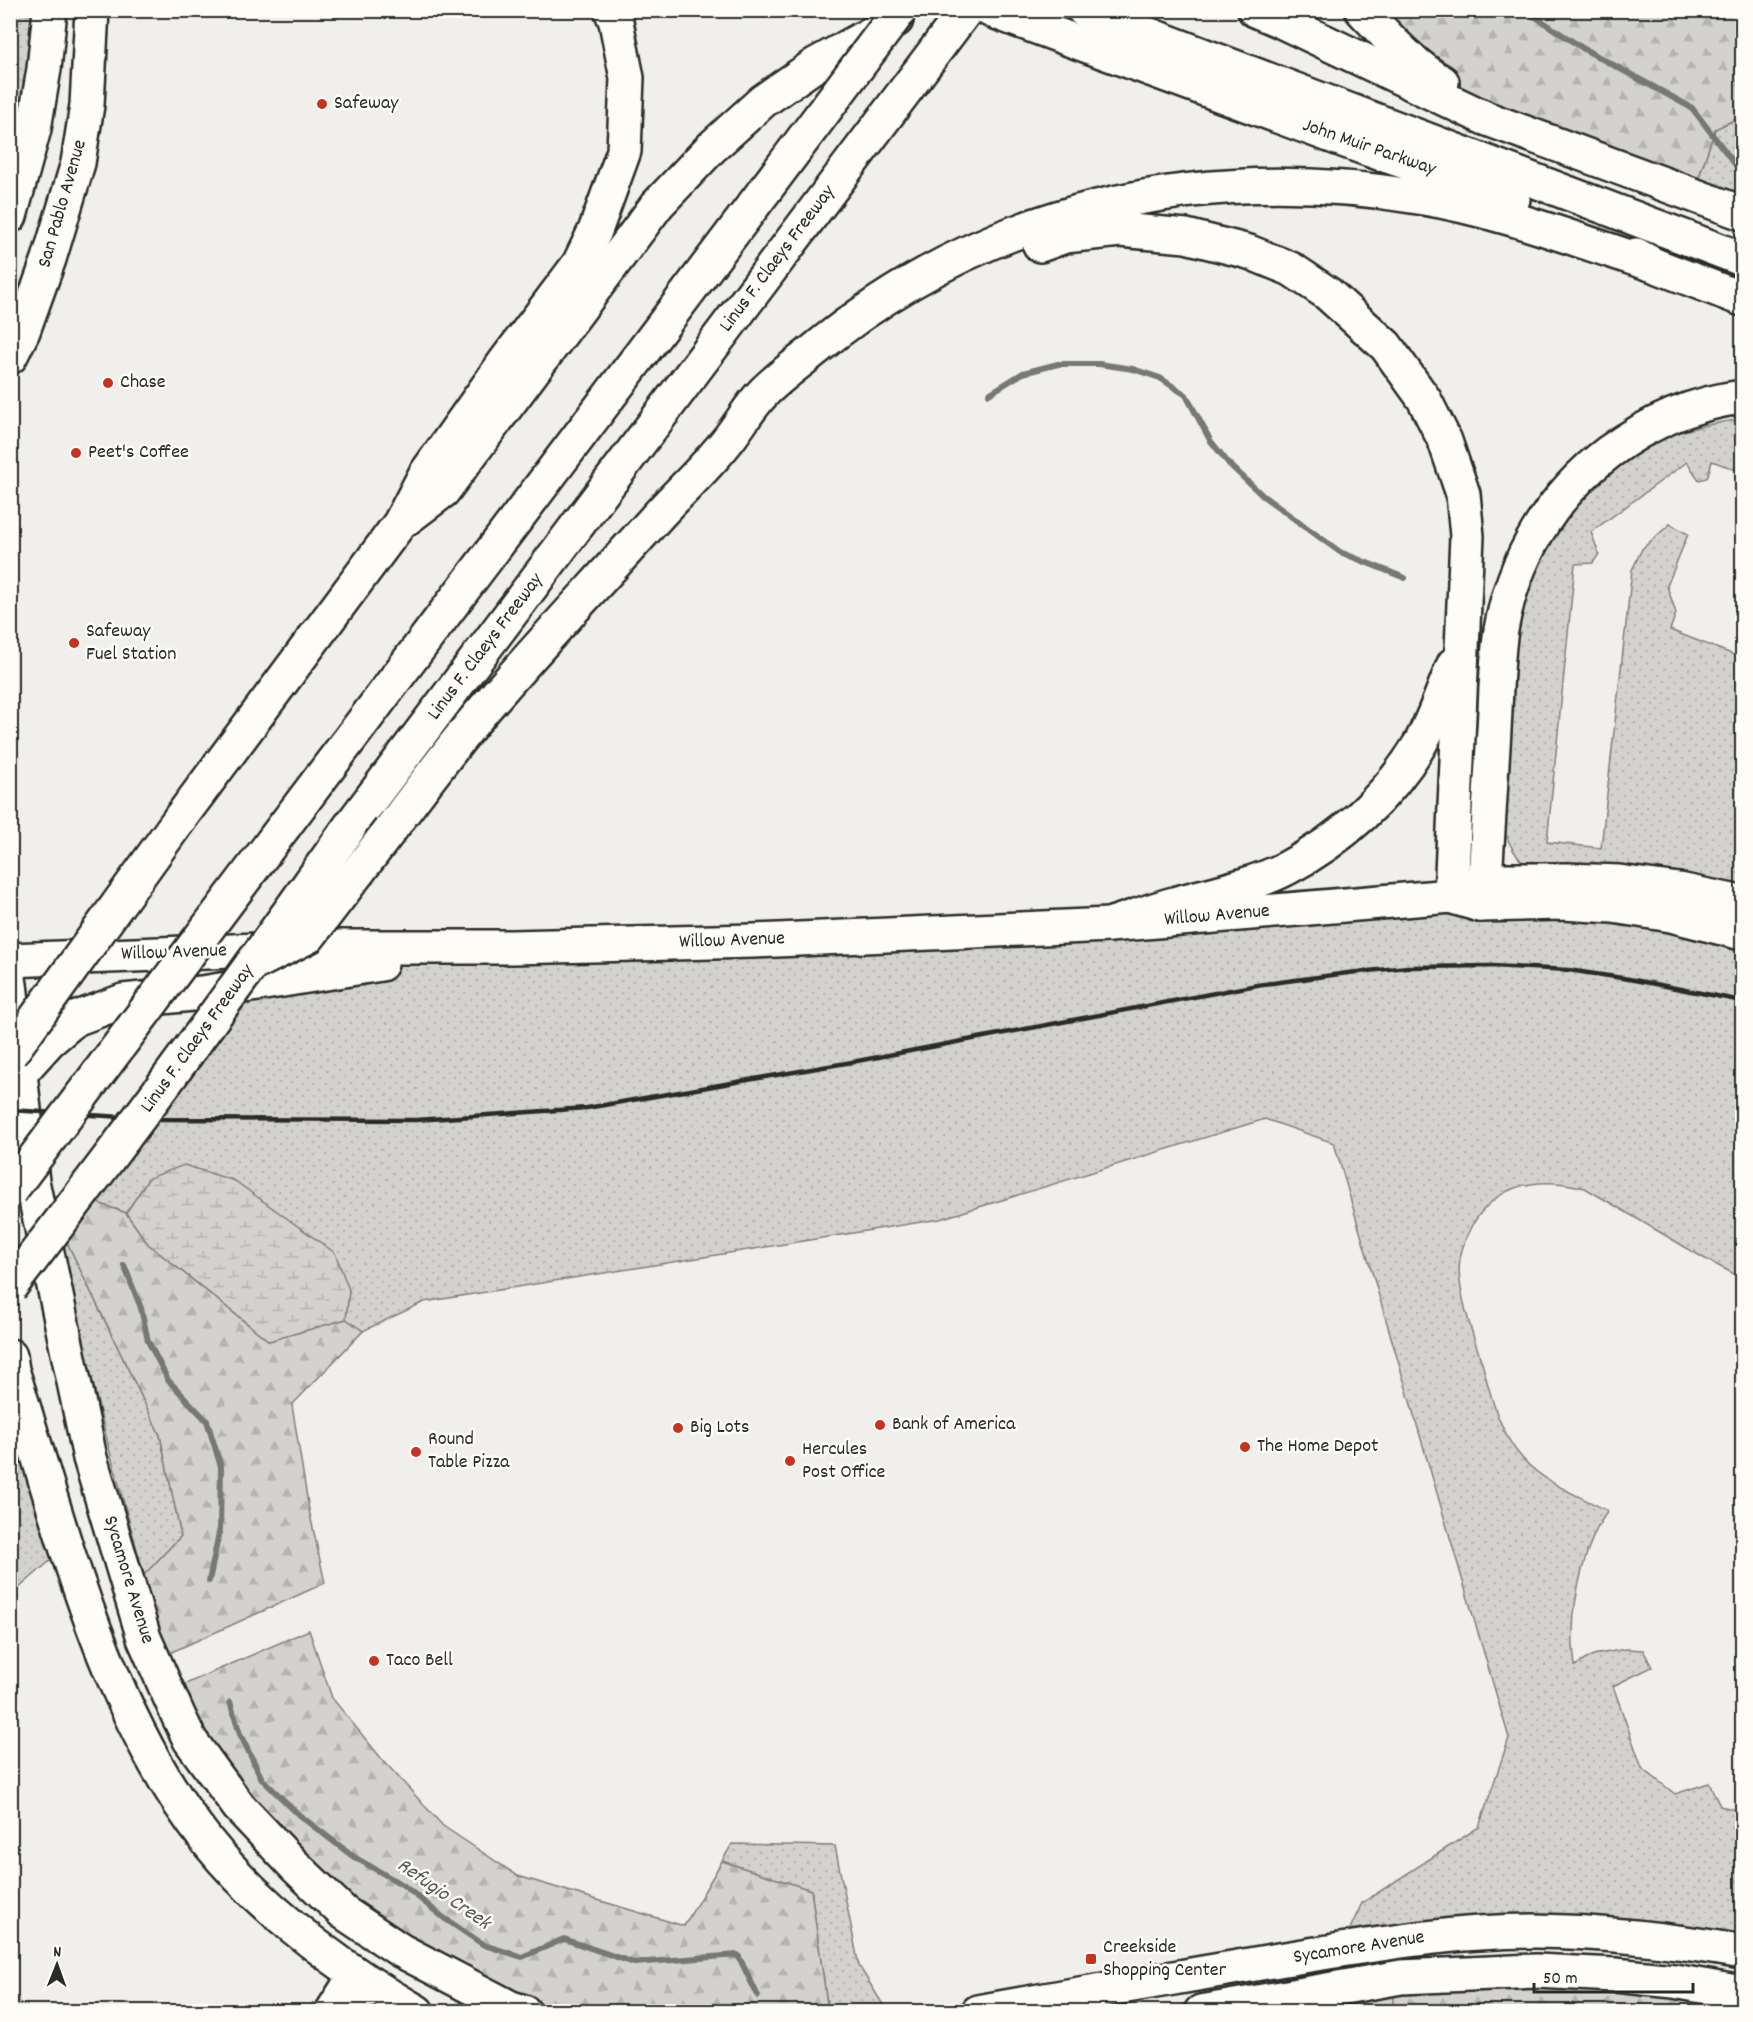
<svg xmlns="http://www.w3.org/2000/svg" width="1753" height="2022" font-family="Dekko,sans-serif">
	<defs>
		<pattern id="grass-dots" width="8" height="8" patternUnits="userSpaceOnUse" patternTransform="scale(1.5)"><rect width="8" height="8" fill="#d3d2cf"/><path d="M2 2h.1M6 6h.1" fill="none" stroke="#b5b4b2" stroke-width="1.8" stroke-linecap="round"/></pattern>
		<pattern id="forest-firs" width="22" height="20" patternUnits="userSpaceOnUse" patternTransform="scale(1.5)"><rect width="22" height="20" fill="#d3d2cf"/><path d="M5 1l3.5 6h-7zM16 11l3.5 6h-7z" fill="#b5b4b2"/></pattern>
		<pattern id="wetland-marsh" width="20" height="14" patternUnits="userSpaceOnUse" patternTransform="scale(1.5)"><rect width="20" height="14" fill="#d3d2cf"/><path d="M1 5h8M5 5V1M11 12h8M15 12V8" fill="none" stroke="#b5b4b2"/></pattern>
	</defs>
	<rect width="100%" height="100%" fill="#f0efeb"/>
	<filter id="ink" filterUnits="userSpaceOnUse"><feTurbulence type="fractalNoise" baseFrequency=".0167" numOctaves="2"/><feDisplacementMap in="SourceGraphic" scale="12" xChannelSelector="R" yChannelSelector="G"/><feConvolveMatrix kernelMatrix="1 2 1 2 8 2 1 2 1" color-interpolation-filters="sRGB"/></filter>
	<g filter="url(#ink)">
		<g fill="url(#grass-dots)" stroke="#7f7e7d" stroke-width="1.5">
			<path d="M 11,11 L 48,11 L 11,186 Z"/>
			<path d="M 1742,116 L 1742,213 L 1693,195 L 1715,129 Z"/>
			<path d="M 1742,419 L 1742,472 L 1712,461 L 1707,478 L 1699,480 L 1687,462 L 1591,532 L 1599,554 L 1593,563 L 1575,564 L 1547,842 L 1601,848 L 1632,570 L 1642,549 L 1670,524 L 1688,534 L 1667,586 L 1676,613 L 1670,630 L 1742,658 L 1742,903 L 1537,880 C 1520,860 1507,848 1503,821 C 1506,767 1507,712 1514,658 C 1515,644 1516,630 1519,617 C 1536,545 1589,477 1655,442 C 1682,429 1713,423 1742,419 Z"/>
			<path d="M 1451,896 L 1742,933 L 1742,1278 L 1707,1260 L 1585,1188 C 1539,1176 1497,1182 1471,1227 C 1464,1241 1459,1255 1459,1270 C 1460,1299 1473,1335 1482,1363 C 1491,1396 1499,1433 1523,1459 C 1544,1483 1579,1496 1608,1511 C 1586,1539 1573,1597 1573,1633 C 1572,1643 1574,1655 1575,1666 L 1593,1655 L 1626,1649 L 1643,1650 L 1652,1667 L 1613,1686 L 1642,1768 L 1675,1794 L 1709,1783 L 1720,1806 L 1742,1811 L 1742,1952 L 1348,1933 L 1362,1903 L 1479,1827 L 1509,1738 L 1334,1143 L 1265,1119 L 940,1219 L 424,1302 L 363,1331 L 346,1319 L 349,1290 L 149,1178 L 126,1213 L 95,1202 L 253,964 Z"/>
			<path d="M 64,1236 L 160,1435 L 181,1536 L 144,1575 L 111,1456 L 58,1243 Z"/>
			<path d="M 10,1362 L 67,1546 L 11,1595 L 10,1595 Z"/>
			<path d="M 732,1844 L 835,1846 L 859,1966 L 887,2011 L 828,2011 L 811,1890 L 722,1861 Z"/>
		</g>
		<g fill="url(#forest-firs)" stroke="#7f7e7d" stroke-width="1.5">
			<path d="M 1362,11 L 1742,11 L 1742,116 L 1715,129 L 1693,195 L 1551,142 L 1426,73 Z"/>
			<path d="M 95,1202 L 126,1213 L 148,1244 L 269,1341 L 346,1319 L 363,1331 L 292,1405 L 309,1510 L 325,1583 L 154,1660 L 144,1638 L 144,1575 L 181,1536 L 160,1435 L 64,1236 Z"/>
			<path d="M 309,1630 L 332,1698 L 381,1758 L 443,1826 L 518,1876 L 684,1926 L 722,1861 L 811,1890 L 828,2011 L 524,2012 L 343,1912 L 167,1692 Z"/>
			<path d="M 1401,1977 L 1742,1993 L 1742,2012 L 1201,2012 Z"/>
		</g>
		<path fill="url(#wetland-marsh)" stroke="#7f7e7d" stroke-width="1.5" d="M 184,1165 L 235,1181 L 335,1253 L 349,1290 L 346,1319 L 269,1341 L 148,1244 L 126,1213 L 149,1178 Z"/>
		<path fill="#d3d2cf" stroke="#7f7e7d" stroke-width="1.5" d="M 1401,1977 L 1390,2011 L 1201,2012 Z"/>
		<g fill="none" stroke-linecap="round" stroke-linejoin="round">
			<g stroke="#777775" stroke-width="6">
				<path d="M 1525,10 L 1584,49 L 1692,108 L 1738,168 L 1742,170"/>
				<path d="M 989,394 L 1023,373 L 1058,364 L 1099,364 L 1133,369 L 1160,378 L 1186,395 L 1210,440 L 1229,464 L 1263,496 L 1340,552 L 1405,578"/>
				<path d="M 124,1265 L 141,1308 L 148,1341 L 168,1380 L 207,1421 L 221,1467 L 220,1528 L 209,1581"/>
				<path d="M 230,1702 L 240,1734 L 262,1779 L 299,1815 L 354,1857 L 403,1885 L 444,1918 L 484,1945 L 522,1957 L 564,1939 L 634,1963 L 738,1955 L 758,1996"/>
			</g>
			<defs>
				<g id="secondary">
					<path d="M 1453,897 L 1480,905 L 1563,903 L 1613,906 L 1671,915 L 1742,933"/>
					<path d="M 10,960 L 331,947 L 512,947 L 753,941 L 1109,925 L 1451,896 L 1485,880 L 1567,880 L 1619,882 L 1679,890 L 1742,903"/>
					<path d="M 10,984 L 32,1181 L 90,1458 L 144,1638 L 178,1715 L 190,1740 L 239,1807 L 294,1865 L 343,1912 L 400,1950 L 511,2008 L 524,2012"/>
					<path d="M 21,1072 L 49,1041 L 75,1019 L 123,1001 L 202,993 L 381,964"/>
					<path d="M 10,1356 L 12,1370 C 61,1526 104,1711 207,1841 C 264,1912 339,1967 417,2012"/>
					<path d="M 332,2012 L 346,1990 L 368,1991"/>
					<path d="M 978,2012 C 1076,1994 1175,1978 1273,1961 C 1360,1947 1447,1931 1535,1931 C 1605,1932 1674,1940 1742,1952"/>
					<path d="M 1201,2012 L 1401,1977 L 1536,1971 L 1615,1975 L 1674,1981 L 1742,1993"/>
				</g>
				<g id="primary">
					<path d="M 10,216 L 34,129 L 44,69 L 50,10"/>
					<path d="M 10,357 L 23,331 L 49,259 L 78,163 L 87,105 L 92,10"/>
				</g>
				<g id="highway">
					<path d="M 990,10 L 1370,150 L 1513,199"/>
					<path d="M 1084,10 L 1742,259"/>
					<path d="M 1255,10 L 1281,21 L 1485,118 L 1742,213"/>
					<path d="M 1362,10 C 1387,36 1411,64 1442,82"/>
					<path d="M 1040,245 L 1065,236 L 1120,230 L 1186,236 L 1249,252 L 1291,269 L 1327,293 L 1386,346 L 1424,399 L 1445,441 L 1463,494 L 1467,536 L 1451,896"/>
					<path d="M 1636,255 L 1654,265 L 1742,299"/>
					<path d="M 407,518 L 443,491 L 657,205 L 711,148 L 763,101 L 815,65 L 896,20"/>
					<path d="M 181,817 L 400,523 L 425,475 L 505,362 L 579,264 L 595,231 L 624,151 L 627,78 L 616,22 L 611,10"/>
					<path d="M 285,825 L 765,190"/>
					<path d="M 349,828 L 966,10"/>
					<path d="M 390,830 C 419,791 448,752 479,715 C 536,648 596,585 654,520 C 678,493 705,469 727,441 C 740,425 750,406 764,392 C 779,377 796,365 812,352 C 985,208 1197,161 1418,197 C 1499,210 1576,240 1654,265"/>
					<path d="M 1480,905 L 1485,880 C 1488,830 1491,780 1494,730 C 1496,697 1496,663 1501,630 C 1513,559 1552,495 1609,452 C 1648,423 1694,403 1742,397"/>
					<path d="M 1109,925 C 1131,918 1152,910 1174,904 C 1210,894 1255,885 1287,868 C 1341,840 1389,796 1420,744 C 1434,719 1443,690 1454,664"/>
				</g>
			</defs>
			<use href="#secondary" stroke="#2b2b2b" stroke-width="38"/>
			<use href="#primary" stroke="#2b2b2b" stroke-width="38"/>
			<use href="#highway" stroke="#2b2b2b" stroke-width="38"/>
			<use href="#secondary" stroke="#fdfcf7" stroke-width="33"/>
			<use href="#primary" stroke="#fdfcf7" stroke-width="33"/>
			<use href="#highway" stroke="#fdfcf7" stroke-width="33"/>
			<path stroke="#2b2b2b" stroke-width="4.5" d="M 10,1110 L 155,1119 L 416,1120 L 587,1108 L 852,1062 L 1257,985 L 1348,973 L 1408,967 L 1493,966 L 1568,970 L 1629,979 L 1742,1001"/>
			<defs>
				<g id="highway-bridge">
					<path d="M 765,190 L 900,10"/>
					<path d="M 257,962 L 309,936 L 390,830"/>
					<path d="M 10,1054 L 181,817"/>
					<path d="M 10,1191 L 285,825"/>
					<path d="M 10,1287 C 127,1137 239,984 349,828"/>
				</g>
			</defs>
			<use href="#highway-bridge" stroke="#2b2b2b" stroke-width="38" stroke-linecap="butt"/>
			<use href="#highway-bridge" stroke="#fdfcf7" stroke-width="33"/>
		</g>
	</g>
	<g fill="#c8321e" stroke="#fdfcf7" stroke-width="2">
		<circle cx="322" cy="104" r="6"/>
		<circle cx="108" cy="383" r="6"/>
		<circle cx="76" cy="453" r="6"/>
		<circle cx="74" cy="643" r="6"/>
		<circle cx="880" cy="1425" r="6"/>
		<circle cx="678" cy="1428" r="6"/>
		<circle cx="1245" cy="1447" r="6"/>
		<circle cx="416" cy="1452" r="6"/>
		<circle cx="790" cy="1461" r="6"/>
		<circle cx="374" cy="1661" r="6"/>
		<rect x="1085" y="1953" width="12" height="12" rx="3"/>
	</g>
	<g text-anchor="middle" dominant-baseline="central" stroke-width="5" stroke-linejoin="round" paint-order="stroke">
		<g font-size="20" fill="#2b2b2b" stroke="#fdfcf7" text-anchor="start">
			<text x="334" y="104">Safeway</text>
			<text x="120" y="383">Chase</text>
			<text x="88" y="453">Peet's Coffee</text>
			<text x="86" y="632">Safeway<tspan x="86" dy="23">Fuel Station</tspan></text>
			<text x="892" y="1425">Bank of America</text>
			<text x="690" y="1428">Big Lots</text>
			<text x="428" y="1440">Round<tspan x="428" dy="23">Table Pizza</tspan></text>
			<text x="1257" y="1447">The Home Depot</text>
			<text x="802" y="1450">Hercules<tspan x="802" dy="23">Post Office</tspan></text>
			<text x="386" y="1661">Taco Bell</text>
			<text x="1103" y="1948">Creekside<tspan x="1103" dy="23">Shopping Center</tspan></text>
		</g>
		<g font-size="20" fill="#2b2b2b" stroke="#fdfcf7">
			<text transform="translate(1369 148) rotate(19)">John Muir Parkway</text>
			<text transform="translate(63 204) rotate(-74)">San Pablo Avenue</text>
			<text transform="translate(778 259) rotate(-53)">Linus F. Claeys Freeway</text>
			<text transform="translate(486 647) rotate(-53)">Linus F. Claeys Freeway</text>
			<text transform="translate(1217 916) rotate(-5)">Willow Avenue</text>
			<text transform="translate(732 941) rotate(-2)">Willow Avenue</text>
			<text transform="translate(174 953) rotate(-2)">Willow Avenue</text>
			<text transform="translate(198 1039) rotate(-54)">Linus F. Claeys Freeway</text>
			<text transform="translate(128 1580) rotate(73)">Sycamore Avenue</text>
			<text transform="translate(1359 1948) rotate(-9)">Sycamore Avenue</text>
		</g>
		<g font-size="21" font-style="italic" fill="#575756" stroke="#fdfcf7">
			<text transform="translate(443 1895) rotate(35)">Refugio Creek</text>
		</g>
	</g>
	<rect width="1753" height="2022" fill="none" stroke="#fdfcf7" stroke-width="36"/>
	<rect x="18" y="18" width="1717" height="1986" fill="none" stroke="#2b2b2b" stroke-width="2" filter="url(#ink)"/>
	<g transform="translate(57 1965) rotate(1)" stroke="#fdfcf7" stroke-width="4.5" paint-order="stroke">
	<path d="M0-4.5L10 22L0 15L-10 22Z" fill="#2b2b2b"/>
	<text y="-9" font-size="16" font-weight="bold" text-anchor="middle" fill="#2b2b2b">N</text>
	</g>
	<path d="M1534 1983v9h159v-9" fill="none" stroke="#2b2b2b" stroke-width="3"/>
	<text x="1543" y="1983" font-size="18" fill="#2b2b2b" stroke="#fdfcf7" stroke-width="4.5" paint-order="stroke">50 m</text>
</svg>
